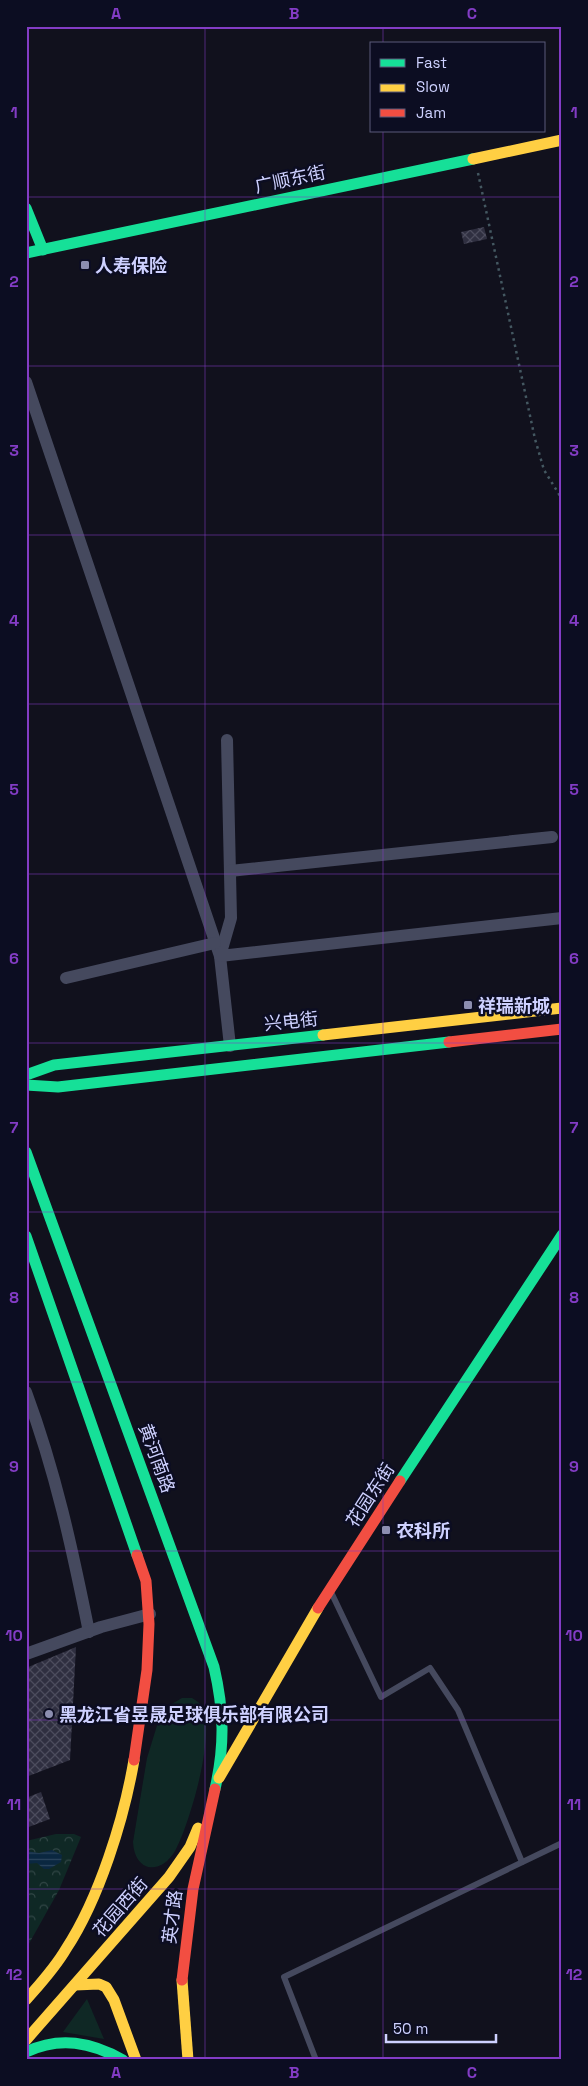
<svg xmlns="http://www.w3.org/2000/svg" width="588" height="2086" font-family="'Space Grotesk','Noto Sans SC',sans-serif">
	<defs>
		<pattern id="park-crowns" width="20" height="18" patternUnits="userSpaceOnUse" patternTransform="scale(1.25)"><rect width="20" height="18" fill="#0f2825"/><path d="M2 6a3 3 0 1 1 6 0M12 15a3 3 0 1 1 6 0" fill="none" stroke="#314646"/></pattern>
		<pattern id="water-rules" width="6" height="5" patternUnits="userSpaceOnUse" patternTransform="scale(1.25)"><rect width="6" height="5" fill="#0a2740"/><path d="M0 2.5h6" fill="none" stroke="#2c455d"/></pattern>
		<pattern id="building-cross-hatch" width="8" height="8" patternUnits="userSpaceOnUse" patternTransform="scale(1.25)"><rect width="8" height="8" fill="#2f2f40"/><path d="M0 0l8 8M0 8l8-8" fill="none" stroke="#4c4c5d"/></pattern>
	</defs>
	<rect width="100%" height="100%" fill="#11111d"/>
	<g fill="#0f2825">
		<path d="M 182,1698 L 192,1698 C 195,1700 199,1702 201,1705 C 218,1729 189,1826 175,1851 C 161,1875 135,1873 133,1842 L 147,1758 L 159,1719 L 170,1705 Z"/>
		<path d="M 87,1999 L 104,2039 L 63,2032 Z"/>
	</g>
	<path fill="url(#park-crowns)" d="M 56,1834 L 74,1834 L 81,1837 L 59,1890 L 26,1949 L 26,1841 Z"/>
	<path fill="url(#water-rules)" d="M 52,1850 L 62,1855 L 61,1862 L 49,1869 L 44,1869 L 37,1863 L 26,1864 L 26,1851 L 39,1853 Z"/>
	<g fill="url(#building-cross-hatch)">
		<path d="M 484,227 L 487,239 L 464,244 L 461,232 Z"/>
		<path d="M 76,1647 L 70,1760 L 26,1777 L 26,1668 Z"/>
		<path d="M 41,1792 L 50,1819 L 26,1828 L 26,1798 Z"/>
	</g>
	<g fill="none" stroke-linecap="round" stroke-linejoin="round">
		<path stroke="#445861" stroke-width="2.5" stroke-dasharray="2.5 4" stroke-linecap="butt" d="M 478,173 L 535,439 L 544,470 L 562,499"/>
		<g stroke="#45495e" stroke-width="6">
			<path d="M 331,1592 L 381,1697 L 430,1668 L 458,1710 L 522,1862"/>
			<path d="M 316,2060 L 284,1977 L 562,1843"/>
		</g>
		<g stroke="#45495e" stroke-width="12">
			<path d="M 26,382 L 220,956 L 230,1046"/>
			<path d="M 227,740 L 231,918 L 220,956 L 562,918"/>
			<path d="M 230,871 L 552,837"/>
			<path d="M 66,978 L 215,943"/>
			<path d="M 26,1392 C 56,1473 72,1548 89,1632"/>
			<path d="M 26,1654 L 101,1627 L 150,1614"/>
		</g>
		<g stroke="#16e098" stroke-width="11">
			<path d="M 26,208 L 43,250"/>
			<path d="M 26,253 L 473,159"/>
			<path d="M 26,1075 L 54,1065 L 323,1035"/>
			<path d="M 26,1085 L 58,1087 L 449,1042"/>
			<path d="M 26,1152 L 214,1667 C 224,1710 225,1745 215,1789"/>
			<path d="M 26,1236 L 137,1555"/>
			<path d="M 400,1481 L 562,1235"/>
			<path d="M 26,2052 C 60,2036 91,2042 123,2060"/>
		</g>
		<g stroke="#ffcf43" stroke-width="11">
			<path d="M 473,159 L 562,140"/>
			<path d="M 323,1035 L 562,1008"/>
			<path d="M 219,1778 L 318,1608"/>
			<path d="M 182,1980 L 188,2060"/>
			<path d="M 75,1985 L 99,1984 L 106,1987 L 114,2000 L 136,2060"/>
			<path d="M 26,2000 C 40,1984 55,1968 66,1949 C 99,1899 124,1819 134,1760"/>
			<path d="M 26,2040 L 169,1877 L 190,1847 L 198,1828"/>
		</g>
		<g stroke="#f24e42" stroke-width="11">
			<path d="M 449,1042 L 562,1029"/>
			<path d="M 318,1608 L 400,1481"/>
			<path d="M 134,1760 L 147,1670 L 149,1624 L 146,1581 L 137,1555"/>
			<path d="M 182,1980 L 193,1889 L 215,1789"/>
		</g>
	</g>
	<path fill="none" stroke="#833cc5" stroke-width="1" stroke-opacity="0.55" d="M 205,26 L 205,2060M 383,26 L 383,44M 383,131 L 383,2060M 26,197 L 562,197M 26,366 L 562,366M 26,535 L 562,535M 26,704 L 562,704M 26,874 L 562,874M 26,1043 L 562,1043M 26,1212 L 562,1212M 26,1382 L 562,1382M 26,1551 L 562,1551M 26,1720 L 562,1720M 26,1889 L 562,1889"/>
	<g fill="#8c8eb0" stroke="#0c0d22" stroke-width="2">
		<rect x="80" y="260" width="10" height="10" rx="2.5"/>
		<rect x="463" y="1000" width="10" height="10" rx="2.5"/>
		<rect x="381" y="1525" width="10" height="10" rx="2.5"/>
		<circle cx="49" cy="1714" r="5"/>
	</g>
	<g text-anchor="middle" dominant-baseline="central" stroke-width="5" stroke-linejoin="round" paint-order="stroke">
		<g font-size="18" fill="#ced1ff" stroke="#0c0d22">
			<text transform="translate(290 179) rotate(-12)">广顺东街</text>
			<text transform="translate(291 1021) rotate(-6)">兴电街</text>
			<text transform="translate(157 1458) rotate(70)">黄河南路</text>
			<text transform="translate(370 1495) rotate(-57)">花园东街</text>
			<text transform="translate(120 1907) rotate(-49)">花园西街</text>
			<text transform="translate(172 1917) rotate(-83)">英才路</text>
		</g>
		<g font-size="18" font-weight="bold" fill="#ced1ff" stroke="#0c0d22" text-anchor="start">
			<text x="95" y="265">人寿保险</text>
			<text x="478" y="1005">祥瑞新城</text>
			<text x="396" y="1530">农科所</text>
			<text x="59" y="1714">黑龙江省昱晟足球俱乐部有限公司</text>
		</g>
	</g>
	<rect width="588" height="2086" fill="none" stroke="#0c0d22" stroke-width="55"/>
	<rect x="370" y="42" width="175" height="90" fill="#0c0d22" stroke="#5a5b7a"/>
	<rect x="380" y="59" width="25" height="8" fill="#16e098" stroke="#5a5b7a"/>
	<text x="416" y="68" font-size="15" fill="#ced1ff">Fast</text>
	<rect x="380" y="84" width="25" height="8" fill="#ffcf43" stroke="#5a5b7a"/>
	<text x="416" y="92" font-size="15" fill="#ced1ff">Slow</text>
	<rect x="380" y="109" width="25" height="8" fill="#f24e42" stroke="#5a5b7a"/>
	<text x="416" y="118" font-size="15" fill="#ced1ff">Jam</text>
	<path d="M386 2034v8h110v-8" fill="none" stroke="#ced1ff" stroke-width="2.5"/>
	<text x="393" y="2034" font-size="15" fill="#ced1ff" stroke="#0c0d22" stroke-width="4" paint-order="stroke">50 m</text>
	<rect x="28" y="28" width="532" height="2030" fill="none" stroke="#833cc5" stroke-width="2"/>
	<g font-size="16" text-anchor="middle" font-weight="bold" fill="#833cc5">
		<text x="116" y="19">A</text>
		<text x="294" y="19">B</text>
		<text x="472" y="19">C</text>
		<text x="14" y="118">1</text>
		<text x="574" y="118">1</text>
		<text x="14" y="287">2</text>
		<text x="574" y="287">2</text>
		<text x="14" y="456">3</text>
		<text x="574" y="456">3</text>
		<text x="14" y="626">4</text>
		<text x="574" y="626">4</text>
		<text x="14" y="795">5</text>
		<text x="574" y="795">5</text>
		<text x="14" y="964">6</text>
		<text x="574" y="964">6</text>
		<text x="14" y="1133">7</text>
		<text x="574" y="1133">7</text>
		<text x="14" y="1303">8</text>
		<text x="574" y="1303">8</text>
		<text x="14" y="1472">9</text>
		<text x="574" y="1472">9</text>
		<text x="14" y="1641">10</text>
		<text x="574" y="1641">10</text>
		<text x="14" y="1810">11</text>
		<text x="574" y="1810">11</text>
		<text x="14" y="1980">12</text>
		<text x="574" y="1980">12</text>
		<text x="116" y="2078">A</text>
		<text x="294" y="2078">B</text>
		<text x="472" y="2078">C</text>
	</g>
</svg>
